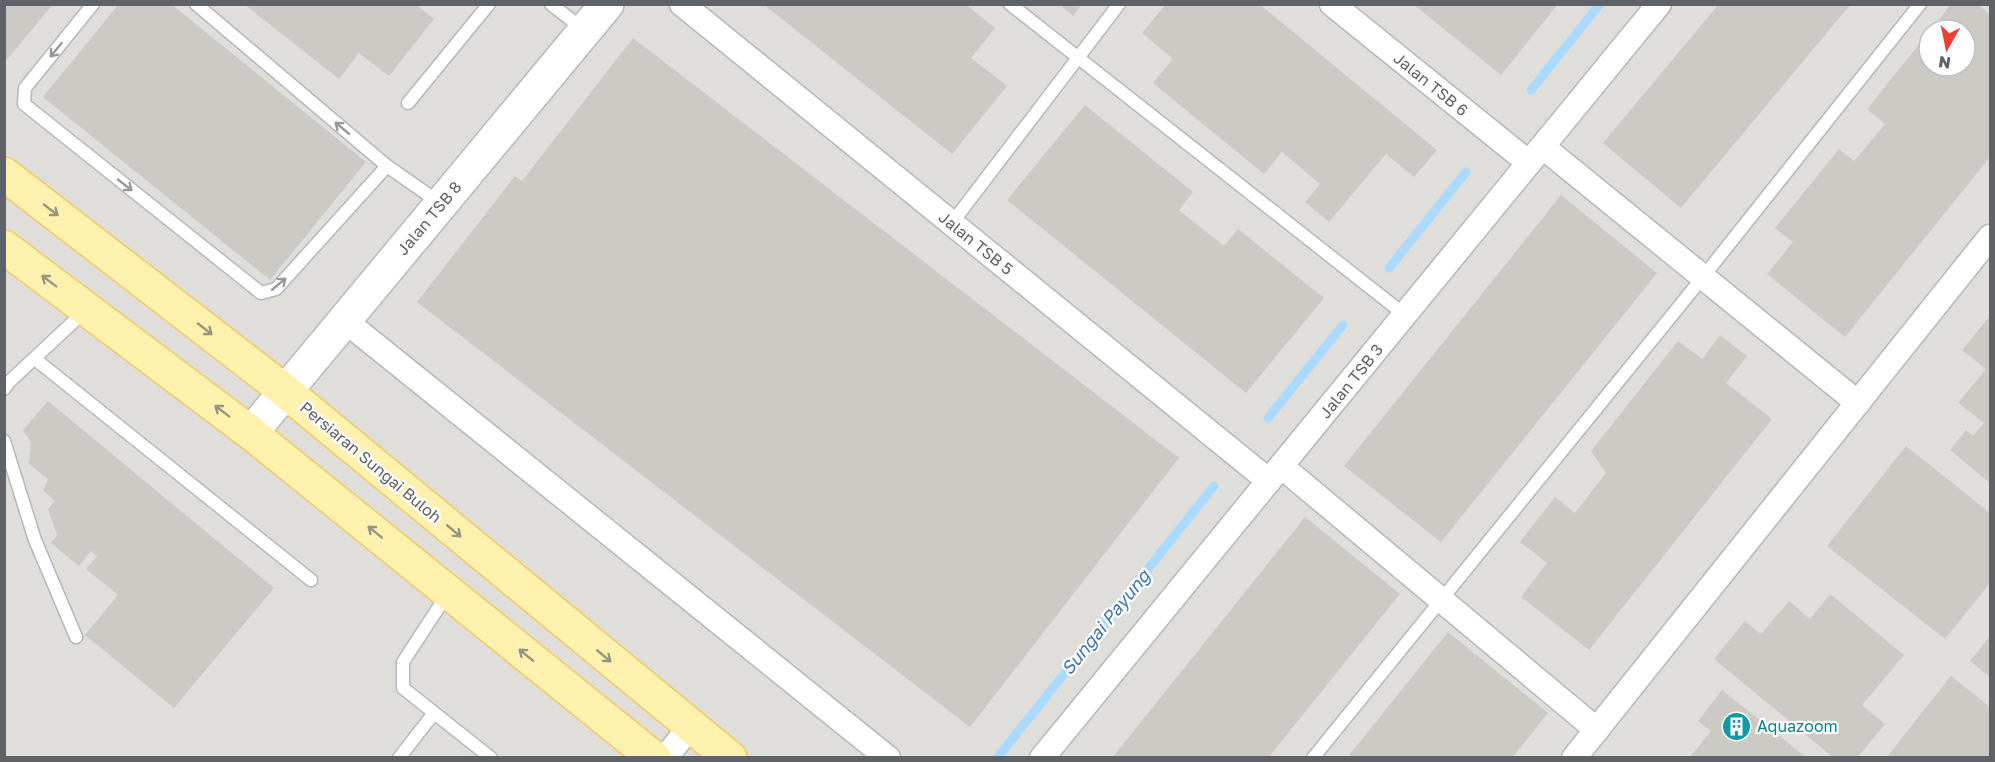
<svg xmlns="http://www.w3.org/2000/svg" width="1995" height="762" font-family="'Golos Text',sans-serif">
	<rect width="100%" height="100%" fill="#f1efe8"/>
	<path fill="#e0deda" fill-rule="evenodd" d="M 5,5 L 1990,5 L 1990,757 L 5,757 ZM 1929,30 L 1965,30 L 1965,66 L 1929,66 Z"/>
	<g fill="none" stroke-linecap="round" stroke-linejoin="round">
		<g stroke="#aadaff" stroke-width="9">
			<path d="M 1531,90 L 1600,4"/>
			<path d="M 1389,268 L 1466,172"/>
			<path d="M 1268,418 L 1343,325"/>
			<path d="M 997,758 L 1214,486"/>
		</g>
	</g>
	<g fill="#cccac5">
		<path d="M 4,4 L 53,4 L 4,63 Z"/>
		<path d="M 119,4 L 171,4 L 366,162 L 270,280 L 43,97 Z"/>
		<path d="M 244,4 L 415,4 L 434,19 L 389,76 L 359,53 L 339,79 Z"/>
		<path d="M 763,4 L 965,4 L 995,28 L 971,58 L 1007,86 L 952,154 Z"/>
		<path d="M 1059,4 L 1082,4 L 1073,16 Z"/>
		<path d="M 1166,4 L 1259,4 L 1437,150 L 1414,177 L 1386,154 L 1329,222 L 1305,202 L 1320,184 L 1282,152 L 1264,174 L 1153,83 L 1173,59 L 1142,33 Z"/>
		<path d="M 1413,4 L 1558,4 L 1501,75 Z"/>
		<path d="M 1719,4 L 1851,4 L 1681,208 L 1603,143 Z"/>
		<path d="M 1951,4 L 1978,4 L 1990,15 L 1990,157 L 1845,337 L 1767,274 L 1793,242 L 1775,228 L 1839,149 L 1854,161 L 1885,124 L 1867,109 L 1929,32 L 1929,66 L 1965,66 L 1965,30 L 1931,30 Z"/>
		<path d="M 633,38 L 1179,458 L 970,727 L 417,302 L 515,176 L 522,181 Z"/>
		<path d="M 1085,105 L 1193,192 L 1179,210 L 1224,246 L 1238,229 L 1324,298 L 1246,393 L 1007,200 Z"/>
		<path d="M 1561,195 L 1657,273 L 1441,542 L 1344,466 Z"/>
		<path d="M 1990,316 L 1990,483 L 1950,450 L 1966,430 L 1973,436 L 1984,423 L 1958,403 L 1986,369 L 1962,350 Z"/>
		<path d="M 1720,335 L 1747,356 L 1726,383 L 1772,419 L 1589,650 L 1521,597 L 1547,563 L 1520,542 L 1555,497 L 1575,513 L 1606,473 L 1591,451 L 1678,341 L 1702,359 Z"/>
		<path d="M 48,401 L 274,588 L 174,708 L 85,635 L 118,595 L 86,569 L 97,556 L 91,551 L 79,566 L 51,543 L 57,535 L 48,509 L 55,501 L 43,490 L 48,479 L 29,464 L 31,442 L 23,430 Z"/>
		<path d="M 1906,446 L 1990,513 L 1990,583 L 1945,639 L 1827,546 Z"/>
		<path d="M 1305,517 L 1400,594 L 1268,758 L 1112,758 Z"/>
		<path d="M 1830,594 L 1904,655 L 1862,705 L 1885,724 L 1857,758 L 1834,758 L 1714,659 L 1745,621 L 1761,634 L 1789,601 L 1810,619 Z"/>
		<path d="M 1448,632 L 1548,713 L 1512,758 L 1347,758 Z"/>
		<path d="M 1990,636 L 1990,677 L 1970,661 Z"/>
		<path d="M 1951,676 L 1990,707 L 1990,758 L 1886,758 Z"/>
		<path d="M 1722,690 L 1807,758 L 1689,758 L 1711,731 L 1698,721 Z"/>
	</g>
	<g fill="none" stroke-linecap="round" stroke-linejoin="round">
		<defs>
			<g id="lane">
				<path d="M 93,4 L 25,88 L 24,104 L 261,293 L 276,289 L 387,166"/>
				<path d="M 196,4 L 387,166 L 440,203"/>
				<path d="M 551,4 L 584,30"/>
				<path d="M 1010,4 L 1405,315"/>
				<path d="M 408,103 L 489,4"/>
				<path d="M 952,223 L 1119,4"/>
				<path d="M 35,359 L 311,580"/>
				<path d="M 4,389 L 9,382 L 86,310"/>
				<path d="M 4,441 L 35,540 L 76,637"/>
				<path d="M 448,593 L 403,662 L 403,688 L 491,758"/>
				<path d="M 399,758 L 434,713"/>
				<path d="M 1313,758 L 1703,277 L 1920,4"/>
			</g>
			<g id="street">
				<path d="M 682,4 L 1269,481"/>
				<path d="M 1332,4 L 1529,163"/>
				<path d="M 1543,147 L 1858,403"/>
				<path d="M 344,320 L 888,758"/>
				<path d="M 1281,466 L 1597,730"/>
				<path d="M 665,758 L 690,727"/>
				<path d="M 1042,758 L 1659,4"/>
				<path d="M 1574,758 L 1990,237"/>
			</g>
			<path id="secondary" d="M 251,433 L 607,4"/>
			<g id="primary">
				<path d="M 4,174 L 285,391 L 730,758"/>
				<path d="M 4,247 L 251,433 L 654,758"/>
			</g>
		</defs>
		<use href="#lane" stroke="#b5b8bc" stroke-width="15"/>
		<use href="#street" stroke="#b5b8bc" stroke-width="27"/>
		<use href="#secondary" stroke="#b6babf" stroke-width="36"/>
		<use href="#primary" stroke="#f2c960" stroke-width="36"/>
		<use href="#lane" stroke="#fff" stroke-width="12"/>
		<use href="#street" stroke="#fff" stroke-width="24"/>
		<use href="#secondary" stroke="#fff" stroke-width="33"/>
		<use href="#primary" stroke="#fff2af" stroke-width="33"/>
	</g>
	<defs><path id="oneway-shaft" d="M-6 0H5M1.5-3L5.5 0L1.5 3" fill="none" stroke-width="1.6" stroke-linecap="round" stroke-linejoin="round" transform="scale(1.5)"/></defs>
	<g stroke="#979a9d">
		<use href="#oneway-shaft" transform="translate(56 50) rotate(129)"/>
		<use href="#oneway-shaft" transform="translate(342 128) rotate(-140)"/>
		<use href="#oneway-shaft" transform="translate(125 185) rotate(38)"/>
		<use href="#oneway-shaft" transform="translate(279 284) rotate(-40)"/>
	</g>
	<g stroke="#979581">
		<use href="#oneway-shaft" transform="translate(51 210) rotate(38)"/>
		<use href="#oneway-shaft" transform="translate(49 281) rotate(-143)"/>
		<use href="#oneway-shaft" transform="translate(205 329) rotate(38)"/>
		<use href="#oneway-shaft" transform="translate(222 411) rotate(-143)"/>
		<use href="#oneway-shaft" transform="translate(454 531) rotate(40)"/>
		<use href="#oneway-shaft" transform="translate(375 532) rotate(-141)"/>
		<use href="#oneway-shaft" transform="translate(526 655) rotate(-141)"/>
		<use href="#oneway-shaft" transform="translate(604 656) rotate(40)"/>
	</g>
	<defs>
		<symbol id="building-disc" viewBox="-11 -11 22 22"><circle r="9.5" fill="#0f9aa8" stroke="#fff"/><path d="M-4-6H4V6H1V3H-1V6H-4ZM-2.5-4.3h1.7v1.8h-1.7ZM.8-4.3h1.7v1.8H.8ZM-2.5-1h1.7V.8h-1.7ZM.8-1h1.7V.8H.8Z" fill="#fff"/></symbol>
	</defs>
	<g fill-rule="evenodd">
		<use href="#building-disc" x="1720" y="710" width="33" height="33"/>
	</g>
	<g text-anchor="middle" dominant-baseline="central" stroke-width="4.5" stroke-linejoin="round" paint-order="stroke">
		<g font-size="16" fill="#5f6368" stroke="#fff">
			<text transform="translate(1431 84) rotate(39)">Jalan TSB 6</text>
			<text transform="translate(429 218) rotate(-50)">Jalan TSB 8</text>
			<text transform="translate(976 243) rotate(39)">Jalan TSB 5</text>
			<text transform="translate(1351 381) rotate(-51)">Jalan TSB 3</text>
			<text transform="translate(371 462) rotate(40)">Persiaran Sungai Buloh</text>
		</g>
		<g font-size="16" fill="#0d838f" stroke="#fff" text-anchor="start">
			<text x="1757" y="726">Aquazoom</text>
		</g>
		<g font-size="18" font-style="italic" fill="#4174aa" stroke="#fff">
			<text transform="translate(1105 622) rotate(-51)">Sungai Payung</text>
		</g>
	</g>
	<rect width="1995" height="762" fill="none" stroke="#5f6368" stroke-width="12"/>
	<g transform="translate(1947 48) rotate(189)"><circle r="28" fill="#ffffff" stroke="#bfc1c3" stroke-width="1.5"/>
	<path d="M0-4.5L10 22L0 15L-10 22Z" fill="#ea4335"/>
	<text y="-9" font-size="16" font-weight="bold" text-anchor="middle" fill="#5f6368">N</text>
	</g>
</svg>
